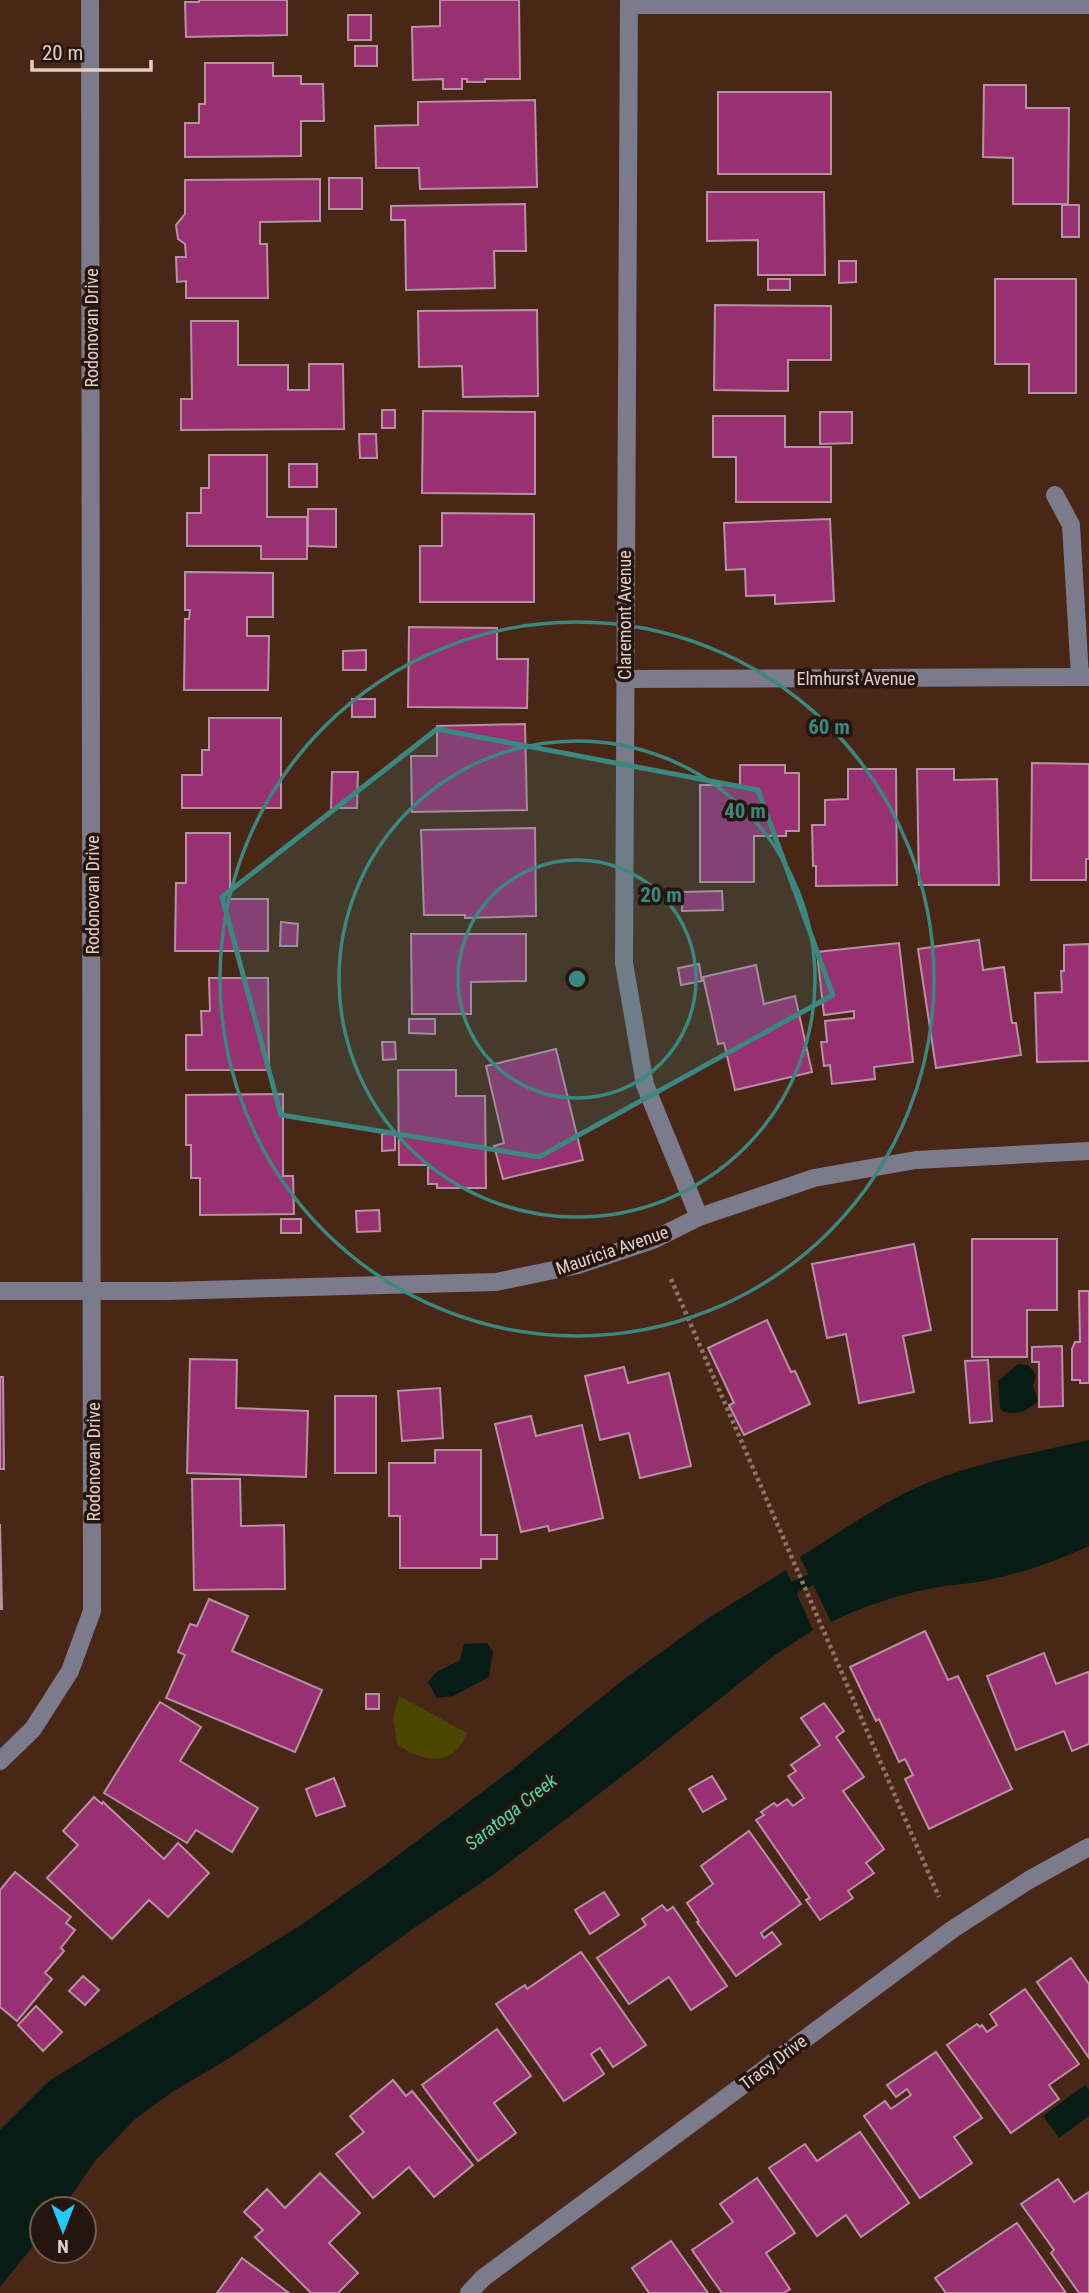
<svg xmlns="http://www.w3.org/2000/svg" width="1089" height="2293" font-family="'Roboto Condensed',sans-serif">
	<rect width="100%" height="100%" fill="#482717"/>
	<path fill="#4b4700" d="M 399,1696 L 467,1733 C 453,1768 423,1763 397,1744 L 393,1717 Z"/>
	<g fill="#071c14">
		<path d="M 1018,1364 L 1028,1365 L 1036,1374 L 1033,1386 L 1038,1401 C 1028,1411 1012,1418 1000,1409 L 998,1381 Z"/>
		<path d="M 1089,1440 L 1089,1546 C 1058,1560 1026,1572 992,1579 C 973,1584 953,1584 933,1588 C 897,1595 864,1606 831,1622 L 800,1557 C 842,1531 886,1499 932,1481 C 980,1462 1038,1452 1089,1440 Z"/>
		<path d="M 786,1570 L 813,1630 L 775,1655 L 638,1764 L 490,1877 L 411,1930 L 313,2002 L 228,2059 L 172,2092 L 134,2120 L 95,2161 L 62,2209 L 42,2209 L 42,2235 L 0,2287 L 0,2130 L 49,2081 L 301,1925 L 373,1874 L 509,1772 L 623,1680 L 707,1619 Z"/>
		<path d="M 487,1643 L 493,1651 L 489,1677 L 453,1696 L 437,1698 L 428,1682 L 435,1673 L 460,1660 L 464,1644 Z"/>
		<path d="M 1085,2085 L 1089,2090 L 1089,2116 L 1059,2138 L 1043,2116 Z"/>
	</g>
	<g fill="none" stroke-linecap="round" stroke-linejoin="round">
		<path stroke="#071c14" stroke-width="12" d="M 783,1597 L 796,1586 L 825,1574"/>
	</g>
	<g fill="#983071" stroke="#b890a4" stroke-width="2">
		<path d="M 199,0 L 287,0 L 287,35 L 186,37 L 185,2 L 199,2 Z"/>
		<path d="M 440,0 L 519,0 L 520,79 L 485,79 L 485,82 L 467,82 L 467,79 L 462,79 L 462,89 L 443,89 L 443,79 L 413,80 L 412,27 L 440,26 Z"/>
		<rect x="348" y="15" width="23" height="25"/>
		<rect x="355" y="46" width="22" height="20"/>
		<path d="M 205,63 L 273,63 L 273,76 L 301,76 L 301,84 L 323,84 L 324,121 L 301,121 L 301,156 L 185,157 L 185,123 L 199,123 L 199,104 L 205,104 Z"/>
		<path d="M 984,85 L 1026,85 L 1026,108 L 1069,108 L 1068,204 L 1013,204 L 1013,158 L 983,157 Z"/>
		<rect x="718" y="92" width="113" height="82"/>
		<path d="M 535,100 L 537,187 L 420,189 L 419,168 L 376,168 L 375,126 L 418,125 L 418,102 Z"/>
		<rect x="329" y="178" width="33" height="31"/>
		<path d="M 320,179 L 320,221 L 260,222 L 260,244 L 267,244 L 268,298 L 186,298 L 186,281 L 177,282 L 176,257 L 186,257 L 185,244 L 178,239 L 176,225 L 185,214 L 185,180 Z"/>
		<path d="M 707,192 L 824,192 L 825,275 L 758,275 L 758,240 L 707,241 Z"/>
		<path d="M 525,204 L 526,251 L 494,251 L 495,288 L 406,290 L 405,220 L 391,220 L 391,206 Z"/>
		<rect x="1062" y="205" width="17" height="32"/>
		<path d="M 839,261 L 856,261 L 856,282 L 839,283 Z"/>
		<rect x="768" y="279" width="22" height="11"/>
		<path d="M 995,279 L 1076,279 L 1076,393 L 1029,393 L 1029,364 L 995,364 Z"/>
		<path d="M 715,305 L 831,306 L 831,360 L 788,360 L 788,391 L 714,390 Z"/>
		<path d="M 537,310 L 538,396 L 463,397 L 462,366 L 419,367 L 418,311 Z"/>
		<path d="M 191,321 L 238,321 L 238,365 L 288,365 L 288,390 L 309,390 L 309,364 L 343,364 L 344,429 L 181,430 L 181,399 L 192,399 Z"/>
		<rect x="382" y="410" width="13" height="18"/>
		<path d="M 423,411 L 535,412 L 535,494 L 422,493 Z"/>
		<path d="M 820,412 L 852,412 L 852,443 L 820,444 Z"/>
		<path d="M 713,416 L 785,416 L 785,447 L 831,447 L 831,502 L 736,502 L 736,457 L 713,457 Z"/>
		<path d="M 359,434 L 376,434 L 377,458 L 360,458 Z"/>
		<path d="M 209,455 L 267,455 L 267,517 L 307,517 L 307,559 L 261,559 L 261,546 L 187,546 L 187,513 L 201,513 L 201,488 L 209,488 Z"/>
		<rect x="289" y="464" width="28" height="23"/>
		<path d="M 308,509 L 336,509 L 336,547 L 308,546 Z"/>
		<path d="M 442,513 L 534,514 L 534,602 L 420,602 L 420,546 L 442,546 Z"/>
		<path d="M 830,519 L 834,601 L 775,604 L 775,595 L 746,596 L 745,569 L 726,570 L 724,523 Z"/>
		<path d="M 185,572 L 273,573 L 273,617 L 247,617 L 247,636 L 269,636 L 268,690 L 184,690 L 185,619 L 189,619 L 190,610 L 185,610 Z"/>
		<path d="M 409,627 L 497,628 L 497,659 L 528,659 L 527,708 L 408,707 Z"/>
		<path d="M 366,650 L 366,670 L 343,670 L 343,651 Z"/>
		<rect x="352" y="699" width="23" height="18"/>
		<path d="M 209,718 L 281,718 L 281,808 L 182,808 L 182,775 L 202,775 L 202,750 L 209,750 Z"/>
		<path d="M 525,724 L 527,810 L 412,812 L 411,756 L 437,756 L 437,726 Z"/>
		<path d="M 1032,763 L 1089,764 L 1089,859 L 1086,859 L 1086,880 L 1031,880 Z"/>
		<path d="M 740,765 L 785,765 L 785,773 L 799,773 L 799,831 L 786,831 L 786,836 L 754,836 L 754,882 L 700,882 L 700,785 L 740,785 Z"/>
		<path d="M 848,769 L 896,769 L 897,885 L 816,886 L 816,866 L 813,866 L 812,825 L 825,825 L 825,800 L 848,799 Z"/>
		<path d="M 917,769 L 954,769 L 954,780 L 997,779 L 999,885 L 919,885 Z"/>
		<path d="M 332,772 L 358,772 L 357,808 L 331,808 Z"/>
		<path d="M 535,828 L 536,916 L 465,918 L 465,915 L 424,915 L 421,830 Z"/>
		<path d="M 186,833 L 230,833 L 230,899 L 268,899 L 268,951 L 175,951 L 176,883 L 186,883 Z"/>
		<path d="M 722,891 L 723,910 L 682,911 L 682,892 Z"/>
		<path d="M 281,922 L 298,924 L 297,946 L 280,946 Z"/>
		<path d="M 411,934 L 526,934 L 526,981 L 471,982 L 471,1014 L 412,1014 Z"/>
		<path d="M 979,940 L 983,970 L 1004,967 L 1012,1023 L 1016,1023 L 1021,1055 L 936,1068 L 918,949 Z"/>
		<path d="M 899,943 L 913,1062 L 874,1067 L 875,1079 L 832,1084 L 830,1065 L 824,1066 L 821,1042 L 827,1042 L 825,1021 L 854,1018 L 854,1011 L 824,1015 L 817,952 Z"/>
		<path d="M 1089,944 L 1089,1061 L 1037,1062 L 1035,993 L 1062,992 L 1061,971 L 1064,971 L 1064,945 Z"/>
		<path d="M 699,964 L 702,981 L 681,985 L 678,968 Z"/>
		<path d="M 756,965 L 764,1004 L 795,996 L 812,1072 L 735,1090 L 724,1043 L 718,1044 L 703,977 Z"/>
		<path d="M 209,978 L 268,978 L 269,1070 L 186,1070 L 186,1035 L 202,1035 L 201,1011 L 210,1011 Z"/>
		<path d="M 409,1019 L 435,1019 L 435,1034 L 409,1033 Z"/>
		<path d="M 382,1042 L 395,1042 L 396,1059 L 383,1060 Z"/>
		<path d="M 556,1049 L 583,1160 L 503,1179 L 494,1146 L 504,1143 L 486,1066 Z"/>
		<path d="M 398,1070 L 456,1070 L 456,1096 L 485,1096 L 486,1188 L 437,1188 L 437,1184 L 428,1184 L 428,1165 L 399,1165 Z"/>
		<path d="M 283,1094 L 283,1176 L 293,1176 L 294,1214 L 200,1215 L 200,1178 L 191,1178 L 191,1145 L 186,1145 L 186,1095 Z"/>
		<path d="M 382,1134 L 395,1134 L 395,1150 L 382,1151 Z"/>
		<path d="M 379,1210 L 380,1231 L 357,1232 L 356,1211 Z"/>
		<rect x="281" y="1219" width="20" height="14"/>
		<path d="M 972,1239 L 1057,1239 L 1057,1310 L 1027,1310 L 1027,1357 L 972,1357 Z"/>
		<path d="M 914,1244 L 931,1330 L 903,1336 L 914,1392 L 859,1403 L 846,1334 L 827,1338 L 812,1264 Z"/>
		<path d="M 1079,1291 L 1089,1291 L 1089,1383 L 1080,1383 L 1080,1380 L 1072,1380 L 1072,1349 L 1075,1342 L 1080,1342 Z"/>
		<path d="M 767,1320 L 791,1372 L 795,1371 L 810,1404 L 744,1435 L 729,1405 L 734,1403 L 708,1348 Z"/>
		<path d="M 1062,1346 L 1063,1406 L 1039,1407 L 1039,1362 L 1032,1362 L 1032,1347 Z"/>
		<path d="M 190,1359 L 237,1360 L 236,1408 L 308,1411 L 306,1477 L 187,1473 Z"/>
		<path d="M 988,1360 L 992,1421 L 970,1423 L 965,1361 Z"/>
		<path d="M 624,1367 L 628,1383 L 669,1373 L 691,1466 L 640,1478 L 629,1433 L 600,1440 L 585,1376 Z"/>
		<path d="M 0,1377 L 3,1377 L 4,1469 L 0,1469 Z"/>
		<path d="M 440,1388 L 443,1438 L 402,1441 L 398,1391 Z"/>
		<rect x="335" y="1396" width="41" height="77"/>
		<path d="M 531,1416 L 536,1436 L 582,1425 L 603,1518 L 549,1531 L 548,1526 L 521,1532 L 495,1424 Z"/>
		<path d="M 435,1450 L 481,1450 L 481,1535 L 497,1535 L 497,1559 L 481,1559 L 481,1568 L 400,1568 L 400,1516 L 389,1516 L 389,1463 L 435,1463 Z"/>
		<path d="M 192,1479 L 240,1479 L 241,1526 L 284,1525 L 285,1589 L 194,1590 Z"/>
		<path d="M 0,1524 L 2,1609 L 0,1609 Z"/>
		<path d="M 209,1599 L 248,1616 L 232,1651 L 322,1690 L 295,1752 L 166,1698 L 185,1655 L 178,1652 L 190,1624 L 197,1626 Z"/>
		<path d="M 925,1631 L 948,1680 L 958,1676 L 1012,1789 L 929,1829 L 905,1779 L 913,1775 L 905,1759 L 899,1762 L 879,1719 L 876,1721 L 850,1667 Z"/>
		<path d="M 1044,1653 L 1056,1684 L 1088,1672 L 1089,1675 L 1089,1744 L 1072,1751 L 1064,1731 L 1016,1750 L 987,1676 Z"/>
		<rect x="366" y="1694" width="13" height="15"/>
		<path d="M 160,1702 L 201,1727 L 180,1761 L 258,1808 L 232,1852 L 196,1830 L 187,1843 L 104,1793 Z"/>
		<path d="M 824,1703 L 844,1731 L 836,1737 L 864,1777 L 843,1791 L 884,1849 L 866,1863 L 874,1873 L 848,1891 L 853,1898 L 820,1920 L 806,1900 L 810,1898 L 756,1820 L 764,1815 L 761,1812 L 774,1803 L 777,1806 L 787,1799 L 793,1806 L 804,1798 L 788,1776 L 796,1771 L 791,1765 L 820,1745 L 801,1718 Z"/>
		<path d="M 712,1776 L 726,1799 L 703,1812 L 689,1789 Z"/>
		<path d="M 334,1778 L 345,1806 L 316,1816 L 306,1789 Z"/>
		<path d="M 94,1797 L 102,1804 L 103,1802 L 164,1859 L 178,1843 L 209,1873 L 168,1917 L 149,1900 L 112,1939 L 47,1878 L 78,1845 L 63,1831 Z"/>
		<path d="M 749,1831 L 801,1904 L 761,1933 L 764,1938 L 772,1932 L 781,1944 L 736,1976 L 697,1922 L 699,1921 L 687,1903 L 713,1884 L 701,1866 Z"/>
		<path d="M 15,1872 L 71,1917 L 66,1923 L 75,1930 L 61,1948 L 64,1951 L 45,1973 L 52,1979 L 17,2021 L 0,2007 L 0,1890 Z"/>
		<path d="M 604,1892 L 619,1915 L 590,1934 L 575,1910 Z"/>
		<path d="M 662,1905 L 667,1911 L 673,1907 L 727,1986 L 691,2010 L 669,1977 L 629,2004 L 597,1958 L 646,1925 L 642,1919 Z"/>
		<path d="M 581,1952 L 646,2045 L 613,2067 L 600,2048 L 591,2054 L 604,2074 L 564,2101 L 496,2004 L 525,1985 L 527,1989 Z"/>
		<path d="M 1071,1958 L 1089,1984 L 1089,2058 L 1037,1982 Z"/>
		<path d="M 83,1976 L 99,1990 L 85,2005 L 69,1991 Z"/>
		<path d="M 1025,1989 L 1079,2064 L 1049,2085 L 1059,2099 L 1011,2133 L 947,2045 L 977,2024 L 980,2027 L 982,2025 L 987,2032 L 997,2025 L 990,2014 Z"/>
		<path d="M 36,2006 L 62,2032 L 43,2051 L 18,2025 Z"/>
		<path d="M 497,2029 L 531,2076 L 494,2103 L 516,2133 L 478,2161 L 422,2085 Z"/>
		<path d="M 936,2052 L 982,2118 L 954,2137 L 972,2163 L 920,2198 L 864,2116 L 885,2101 L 891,2109 L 911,2095 L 907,2089 L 896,2097 L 887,2085 Z"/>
		<path d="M 393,2080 L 406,2096 L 412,2091 L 473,2165 L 434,2197 L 409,2167 L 373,2198 L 336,2154 L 364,2132 L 350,2116 Z"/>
		<path d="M 860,2132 L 909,2203 L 861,2237 L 846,2215 L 817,2236 L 769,2168 L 805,2144 L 817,2161 Z"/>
		<path d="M 320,2173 L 360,2213 L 329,2243 L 358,2273 L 338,2293 L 311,2293 L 255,2237 L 263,2230 L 244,2212 L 267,2189 L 285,2208 Z"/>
		<path d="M 757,2178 L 795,2233 L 766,2253 L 790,2289 L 784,2293 L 722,2293 L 692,2250 L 733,2222 L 720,2204 Z"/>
		<path d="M 1058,2179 L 1074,2202 L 1089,2192 L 1089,2293 L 1079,2293 L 1051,2253 L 1054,2250 L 1021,2204 Z"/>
		<path d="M 1017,2223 L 1066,2293 L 946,2293 L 935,2278 Z"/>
		<path d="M 671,2241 L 708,2293 L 649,2293 L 632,2268 Z"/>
		<path d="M 242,2258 L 289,2293 L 217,2293 Z"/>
	</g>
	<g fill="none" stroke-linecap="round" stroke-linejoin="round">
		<path stroke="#8f7466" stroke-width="4.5" stroke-dasharray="3.5 3.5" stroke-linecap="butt" d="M 671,1279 L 939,1897"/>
		<g stroke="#7c7b8c" stroke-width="18">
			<path d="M 629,0 L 624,963 L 645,1085 L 699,1217"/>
			<path d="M 629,5 L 1089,5"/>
			<path d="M 1055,495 L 1071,525 L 1080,677"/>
			<path d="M 624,679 L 1089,677"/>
			<path d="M 0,1291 L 167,1291 L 496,1282 L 578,1265 L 653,1240 L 699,1217 L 814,1178 L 916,1160 L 1089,1151"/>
			<path d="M 0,1761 L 33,1729 L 70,1671 L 92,1611 L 90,0"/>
			<path d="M 469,2293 L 483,2278 L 953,1929 L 1029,1880 L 1089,1847"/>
		</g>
	</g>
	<path fill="#3a887f" fill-opacity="0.2" stroke="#3a887f" stroke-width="5" stroke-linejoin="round" d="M 437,729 L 758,790 L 833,995 L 539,1157 L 281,1115 L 222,897 Z"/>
	<g fill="none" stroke="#3a887f" stroke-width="3.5">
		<circle cx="577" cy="979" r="119"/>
		<circle cx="577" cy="979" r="238"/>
		<circle cx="577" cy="979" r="357"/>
	</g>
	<g text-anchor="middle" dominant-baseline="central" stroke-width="7" stroke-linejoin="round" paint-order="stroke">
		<g font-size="18" fill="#e4cec4" stroke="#24150e">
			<text transform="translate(91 328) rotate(-90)">Rodonovan Drive</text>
			<text transform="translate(624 615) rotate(-90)">Claremont Avenue</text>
			<text x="856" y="678">Elmhurst Avenue</text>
			<text transform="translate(92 895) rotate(-90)">Rodonovan Drive</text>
			<text transform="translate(612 1250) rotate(-19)">Mauricia Avenue</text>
			<text transform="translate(93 1462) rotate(-90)">Rodonovan Drive</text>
			<text transform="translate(773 2062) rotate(-37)">Tracy Drive</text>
		</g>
		<g font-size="19" font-style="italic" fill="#44deaa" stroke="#24150e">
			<text transform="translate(511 1812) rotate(-38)">Saratoga Creek</text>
		</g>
	</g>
	<circle cx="577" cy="979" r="10" fill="#3a887f" stroke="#24150e" stroke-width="3.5"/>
	<g font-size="21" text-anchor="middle" font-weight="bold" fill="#3a887f" stroke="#24150e" stroke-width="7" stroke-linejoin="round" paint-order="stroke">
		<text x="829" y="734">60 m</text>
		<text x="745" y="818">40 m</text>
		<text x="661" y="902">20 m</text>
	</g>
	<g transform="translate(63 2230) rotate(180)"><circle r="33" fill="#24150e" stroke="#715f57" stroke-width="2"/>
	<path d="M0-5L12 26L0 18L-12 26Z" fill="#21c9fd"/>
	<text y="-10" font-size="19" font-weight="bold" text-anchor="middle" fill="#e4cec4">N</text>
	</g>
	<path d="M32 60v10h119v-10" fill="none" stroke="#e4cec4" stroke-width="3.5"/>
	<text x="42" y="60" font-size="21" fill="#e4cec4" stroke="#24150e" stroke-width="5" paint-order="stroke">20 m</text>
</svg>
